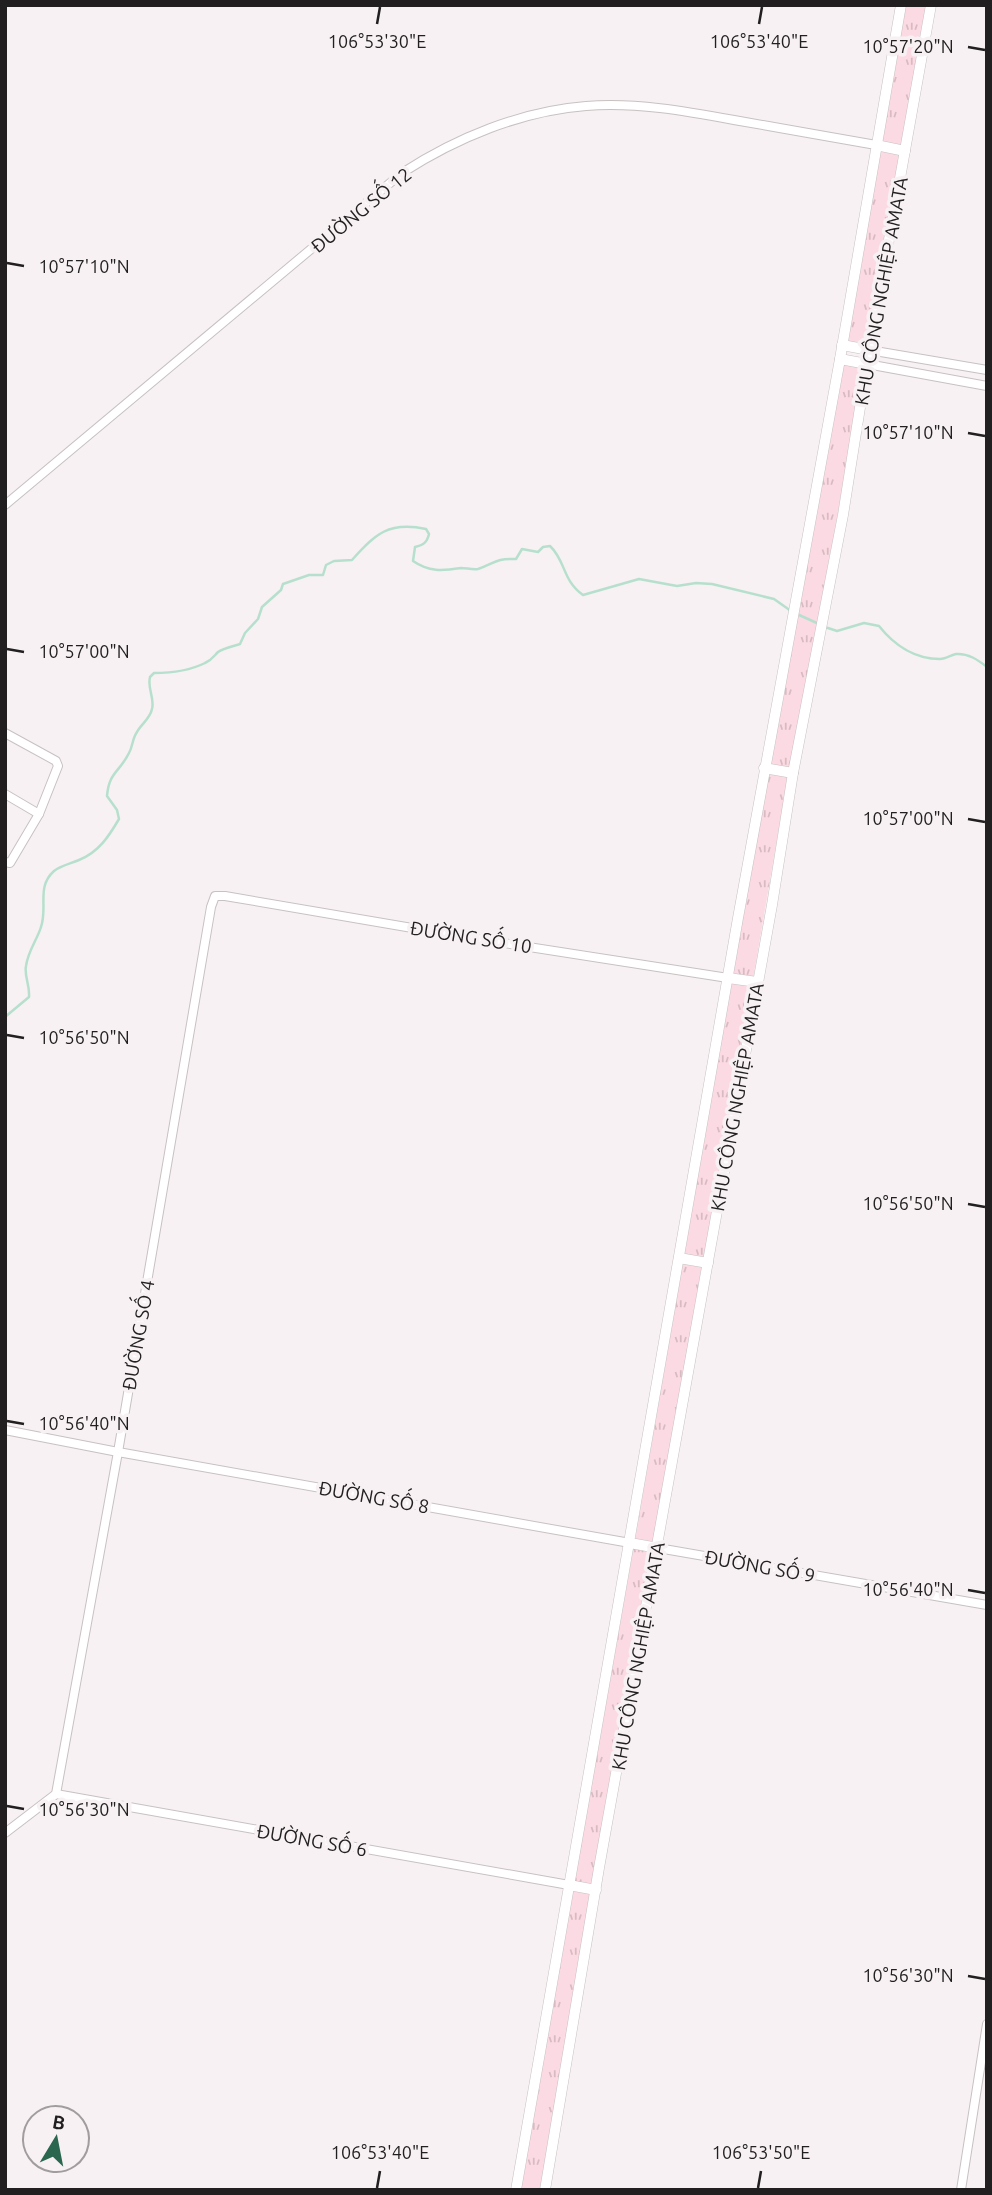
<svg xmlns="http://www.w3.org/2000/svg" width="992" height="2195" font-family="Ubuntu,sans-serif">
	<defs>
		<pattern id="grass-tufts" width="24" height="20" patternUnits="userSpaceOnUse" patternTransform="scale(1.75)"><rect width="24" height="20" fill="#fcdae3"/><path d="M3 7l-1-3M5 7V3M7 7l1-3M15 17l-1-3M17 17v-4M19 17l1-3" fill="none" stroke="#d8bbc2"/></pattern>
	</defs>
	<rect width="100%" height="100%" fill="#f7f1f3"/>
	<g fill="url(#grass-tufts)">
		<path d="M 906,5 L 926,5 L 901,147 L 881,143 Z"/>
		<path d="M 880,148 L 900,152 L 865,347 L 847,343 Z"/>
		<path d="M 844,363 L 862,365 L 838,513 L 789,770 L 769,766 Z"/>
		<path d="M 768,771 L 788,775 L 753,979 L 733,976 Z"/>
		<path d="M 732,981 L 751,984 L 704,1259 L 684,1256 Z"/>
		<path d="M 683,1261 L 702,1264 L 654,1544 L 635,1541 Z"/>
		<path d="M 634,1546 L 653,1550 L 592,1886 L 574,1883 Z"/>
		<path d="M 573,1888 L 591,1892 L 540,2190 L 521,2190 Z"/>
	</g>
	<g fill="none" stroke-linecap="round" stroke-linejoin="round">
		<g stroke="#b6e0cd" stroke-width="2.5">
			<path d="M 797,614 L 819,624"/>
			<path d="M 825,627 L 837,631 L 864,623 L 879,626 C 894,645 915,659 940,659 C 946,659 951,655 956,654 C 968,653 978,660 987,667"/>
			<path d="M 5,1017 L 29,997 C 30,985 24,976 26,966 C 28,951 37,940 41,927 C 48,907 36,887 54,871 C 62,865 70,864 79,860 C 99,852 109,836 119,819 L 117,810 L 107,796 C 109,772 119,773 129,753 C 133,746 132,739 137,732 C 141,724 150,719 152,709 C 155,698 147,689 150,677 L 154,673 C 172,673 189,671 205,663 C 212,660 214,656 218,652 C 223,648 234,646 240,644 L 245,633 L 258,619 L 262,607 L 281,590 L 283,584 L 309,575 L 323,575 L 326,565 L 334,561 L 352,560 C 375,534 389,521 426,529 L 429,534 C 427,543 423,545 415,547 L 413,561 C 429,572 442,571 461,568 C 466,568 473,570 478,569 C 494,564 495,558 516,559 L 522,549 L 538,552 L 543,547 L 550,546 C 566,561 562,580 583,595 L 639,579 L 677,586 L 696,583 L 712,584 L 774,599 L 791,611"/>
		</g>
		<defs>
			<g id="minor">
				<path d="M 869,350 L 987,370"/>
				<path d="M 867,364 L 987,386"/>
				<path d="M 5,505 L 402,173 C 456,138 521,111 586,106 C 635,102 685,111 734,120 C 781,128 829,137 876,145"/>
				<path d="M 5,733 L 56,761 L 58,766 L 39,814 L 10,863 L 5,862"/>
				<path d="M 5,794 L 39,814"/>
				<path d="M 5,1430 L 118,1452 L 630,1543"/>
				<path d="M 658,1548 L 987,1605"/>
				<path d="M 56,1794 L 569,1885"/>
				<path d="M 5,1833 L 56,1794 L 118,1452 L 211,907 L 215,896 L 225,896 L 465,937 L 728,978"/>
				<path d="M 961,2190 L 987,2024"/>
			</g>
			<g id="tertiary">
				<path d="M 876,145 L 905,151"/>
				<path d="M 842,345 L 869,350"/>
				<path d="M 840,359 L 867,364"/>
				<path d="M 764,768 L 793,773"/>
				<path d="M 728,978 L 757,982"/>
				<path d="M 679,1258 L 708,1263"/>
				<path d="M 630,1543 L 658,1548"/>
				<path d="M 569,1885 L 596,1890"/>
				<path d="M 516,2190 L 738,918 L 840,359 L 901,5"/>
				<path d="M 545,2190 L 599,1868 L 772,905 L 793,773 L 843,515 L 868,357 L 931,5"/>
			</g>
		</defs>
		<use href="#minor" stroke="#c7c1c2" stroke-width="10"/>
		<use href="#tertiary" stroke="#c7c1c2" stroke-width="11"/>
		<use href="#minor" stroke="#fff" stroke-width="8"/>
		<use href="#tertiary" stroke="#fff" stroke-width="10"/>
	</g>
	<path fill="none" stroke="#211f1f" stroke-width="2.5" d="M 377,24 L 380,7M 759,24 L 762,7M 968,47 L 985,50M 7,263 L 24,266M 968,433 L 985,436M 7,649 L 24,652M 968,819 L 985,822M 7,1035 L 24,1038M 968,1204 L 985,1207M 7,1421 L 24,1424M 968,1590 L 985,1593M 7,1806 L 24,1809M 968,1976 L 985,1979M 377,2188 L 380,2171M 758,2188 L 761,2171"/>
	<g text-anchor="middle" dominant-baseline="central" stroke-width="7" stroke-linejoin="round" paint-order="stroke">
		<g font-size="19" fill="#211f1f" stroke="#f7f1f3">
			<text transform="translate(361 210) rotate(-39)">ĐƯỜNG SỐ 12</text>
			<text transform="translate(881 291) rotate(-80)">KHU CÔNG NGHIỆP AMATA</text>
			<text transform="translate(471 937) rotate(9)">ĐƯỜNG SỐ 10</text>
			<text transform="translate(737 1097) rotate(-80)">KHU CÔNG NGHIỆP AMATA</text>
			<text transform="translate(138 1335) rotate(-80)">ĐƯỜNG SỐ 4</text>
			<text transform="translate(374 1497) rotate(10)">ĐƯỜNG SỐ 8</text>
			<text transform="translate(760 1566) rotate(10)">ĐƯỜNG SỐ 9</text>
			<text transform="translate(638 1656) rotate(-80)">KHU CÔNG NGHIỆP AMATA</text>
			<text transform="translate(312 1840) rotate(10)">ĐƯỜNG SỐ 6</text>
		</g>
	</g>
	<g font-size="18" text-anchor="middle" fill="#211f1f" stroke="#f7f1f3" stroke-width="7" stroke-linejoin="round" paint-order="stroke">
		<text x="377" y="48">106°53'30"E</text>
		<text x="759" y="48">106°53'40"E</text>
		<text x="908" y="53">10°57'20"N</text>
		<text x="84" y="273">10°57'10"N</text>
		<text x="908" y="439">10°57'10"N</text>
		<text x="84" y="658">10°57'00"N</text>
		<text x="908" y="825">10°57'00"N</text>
		<text x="84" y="1044">10°56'50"N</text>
		<text x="908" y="1210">10°56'50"N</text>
		<text x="84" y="1430">10°56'40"N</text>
		<text x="908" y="1596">10°56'40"N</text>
		<text x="84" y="1816">10°56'30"N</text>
		<text x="908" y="1982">10°56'30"N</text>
		<text x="380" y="2159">106°53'40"E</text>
		<text x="761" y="2159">106°53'50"E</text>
	</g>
	<rect width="992" height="2195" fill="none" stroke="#211f1f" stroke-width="14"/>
	<g transform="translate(56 2139) rotate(10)"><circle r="33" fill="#f7f1f3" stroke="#a19d9e" stroke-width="2"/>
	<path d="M0-5L12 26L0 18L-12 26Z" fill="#2b664f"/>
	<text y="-10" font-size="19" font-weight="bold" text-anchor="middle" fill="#211f1f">B</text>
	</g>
</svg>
